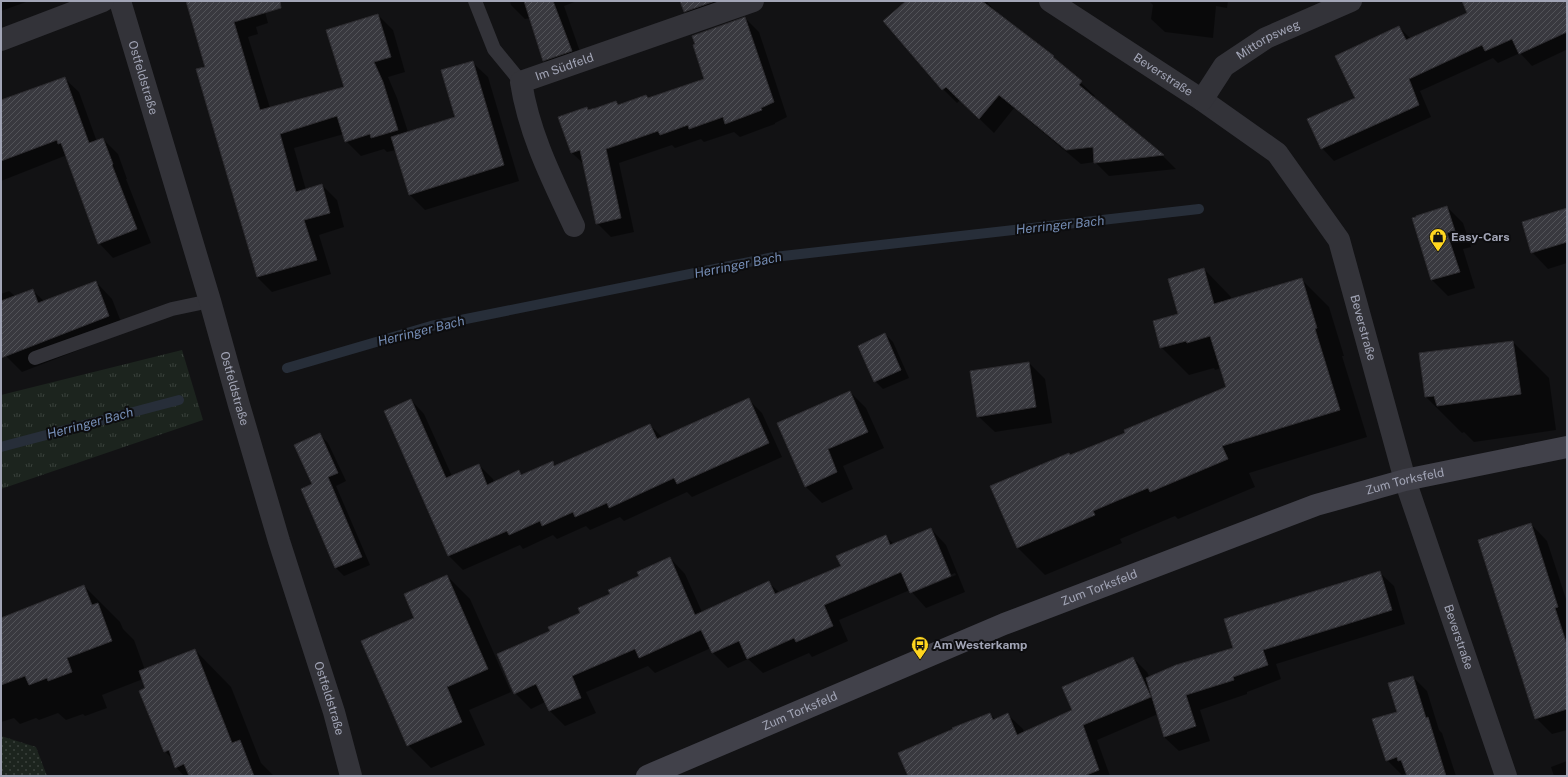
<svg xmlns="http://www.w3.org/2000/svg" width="1568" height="777" font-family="'Public Sans',sans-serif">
	<defs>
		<pattern id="grass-tufts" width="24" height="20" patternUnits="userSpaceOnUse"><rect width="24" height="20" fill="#1c241e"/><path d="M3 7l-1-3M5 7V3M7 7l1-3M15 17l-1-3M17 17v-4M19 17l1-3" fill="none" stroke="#3a413c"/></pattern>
		<pattern id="park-dots" width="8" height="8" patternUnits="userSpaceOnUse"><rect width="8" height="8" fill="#1c241e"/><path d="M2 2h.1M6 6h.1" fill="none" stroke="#3a413c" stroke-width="1.8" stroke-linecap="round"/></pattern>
		<pattern id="building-hatch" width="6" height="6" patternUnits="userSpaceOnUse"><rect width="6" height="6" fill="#39393f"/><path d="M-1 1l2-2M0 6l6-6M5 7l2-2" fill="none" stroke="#525358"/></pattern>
	</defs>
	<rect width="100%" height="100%" fill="#121214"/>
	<path fill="url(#grass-tufts)" d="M 182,350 L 203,420 L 1,489 L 1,395 Z"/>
	<path fill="url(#park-dots)" d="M 1,736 L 36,747 L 47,776 L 1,776 Z"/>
	<g fill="#0007" fill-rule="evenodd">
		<path d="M 1,1 L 29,1 L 1,11 Z"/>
		<path d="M 187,1 L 262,1 L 268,23 L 256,27 L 258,34 L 248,37 L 270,108 L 345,88 L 378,15 L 393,30 L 405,72 L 388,77 L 397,98 L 408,132 L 457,118 L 472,62 L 488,77 L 519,181 L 425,210 L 409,194 L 396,150 L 387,152 L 384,149 L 361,156 L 346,141 L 344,134 L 294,148 L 306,190 L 322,185 L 337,200 L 344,227 L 319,235 L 331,274 L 272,292 L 257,277 L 206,67 Z"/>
		<path d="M 510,1 L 577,1 L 564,6 L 585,66 L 559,75 L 544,60 L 530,18 L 525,19 L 511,5 Z"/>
		<path d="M 681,1 L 751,1 L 699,26 L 685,11 Z"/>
		<path d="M 907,1 L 986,1 L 1000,16 L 1053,57 L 1095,96 L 1093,98 L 1163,156 L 1176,169 L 1109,176 L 1095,162 L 1081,164 L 1014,108 L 994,133 L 960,100 L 957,103 L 943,89 Z"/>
		<path d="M 1149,1 L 1228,1 L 1227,8 L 1216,6 L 1213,38 L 1165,32 L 1151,19 L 1153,5 Z"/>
		<path d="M 1471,1 L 1567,1 L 1567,52 L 1566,50 L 1532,66 L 1520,53 L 1498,63 L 1493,58 L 1420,91 L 1431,117 L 1334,161 L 1322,148 L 1357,98 L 1399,27 L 1411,39 L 1468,13 Z"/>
		<path d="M 745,18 L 759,32 L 787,117 L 775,123 L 775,124 L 740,137 L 734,132 L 704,142 L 701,139 L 675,148 L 672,145 L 619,163 L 634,232 L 611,237 L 597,223 L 585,165 L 572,153 L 560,118 L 587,108 L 589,110 L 616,102 L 619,105 L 649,99 L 705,79 Z"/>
		<path d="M 64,78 L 79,92 L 97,142 L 103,139 L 118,154 L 127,179 L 126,179 L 151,243 L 113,258 L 99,243 L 67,155 L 1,181 L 1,101 Z"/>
		<path d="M 1447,207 L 1463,223 L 1471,247 L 1463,249 L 1475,288 L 1448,296 L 1432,280 L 1413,219 Z"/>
		<path d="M 1567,209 L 1567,263 L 1548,269 L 1532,252 Z"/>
		<path d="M 1204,269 L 1231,297 L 1232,300 L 1301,279 L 1329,307 L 1344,356 L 1342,356 L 1367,437 L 1249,473 L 1255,487 L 1178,519 L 1175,516 L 1120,539 L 1122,543 L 1045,575 L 1018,548 L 992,487 L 1127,433 L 1228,387 L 1221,368 L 1215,370 L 1214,368 L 1189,375 L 1161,347 Z"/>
		<path d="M 96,282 L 112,299 L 125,332 L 22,372 L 6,356 L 1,343 L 1,294 L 9,291 L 15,296 L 32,290 L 45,302 Z"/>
		<path d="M 885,334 L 893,342 L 909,378 L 883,389 L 875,381 Z"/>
		<path d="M 1513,342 L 1549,378 L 1556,430 L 1474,442 L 1464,432 L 1462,433 L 1426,397 Z"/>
		<path d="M 1029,363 L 1045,379 L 1052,423 L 995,432 L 978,416 Z"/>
		<path d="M 850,392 L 866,408 L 884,448 L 843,466 L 853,489 L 822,503 L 805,486 Z"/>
		<path d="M 748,399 L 762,413 L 782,457 L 692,497 L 687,492 L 624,521 L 620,517 L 590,530 L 586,526 L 557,539 L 553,535 L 523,549 L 520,545 L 463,570 L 449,556 L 386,412 L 411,400 L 424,414 L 452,476 L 479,465 L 493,479 L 494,483 L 519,472 L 523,476 L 552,462 L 556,466 L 650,425 L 662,437 Z"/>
		<path d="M 320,435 L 328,443 L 346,481 L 336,486 L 370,565 L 344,576 L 336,568 L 303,490 L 313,485 Z"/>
		<path d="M 1531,524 L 1547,541 L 1567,602 L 1567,730 L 1552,734 L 1536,718 Z"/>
		<path d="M 931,529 L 946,545 L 965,592 L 926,608 L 910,590 L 839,620 L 848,641 L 812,657 L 809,653 L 763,673 L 748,659 L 728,668 L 712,652 L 711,648 L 655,673 L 648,666 L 586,692 L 596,713 L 565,726 L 550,711 L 545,702 L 531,709 L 515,693 L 552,631 L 670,558 L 685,574 L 702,612 L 769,583 L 780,593 L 842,566 L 885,536 L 894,544 ZM 955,573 L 956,575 L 917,591 L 917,589 Z"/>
		<path d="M 1379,572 L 1394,586 L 1405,624 L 1276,664 L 1281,679 L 1247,692 L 1247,694 L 1200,710 L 1210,741 L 1179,751 L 1164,737 L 1158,714 L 1097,740 L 1110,776 L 909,776 L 990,714 L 996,720 L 1008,715 L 1023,729 L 1024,733 L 1073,711 L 1133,658 L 1147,672 L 1150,678 L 1235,649 Z"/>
		<path d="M 447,576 L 470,599 L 511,692 L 469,710 L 485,745 L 431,768 L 408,745 L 416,618 Z"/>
		<path d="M 84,586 L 120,622 L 123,629 L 134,640 L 145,670 L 195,650 L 231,687 L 261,763 L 274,776 L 184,776 L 176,767 L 173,760 L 165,751 L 143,679 L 102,695 L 107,708 L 85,716 L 83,714 L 66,720 L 58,713 L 39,720 L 36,718 L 20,724 L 14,718 L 1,722 L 1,619 Z"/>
		<path d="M 1413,677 L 1427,691 L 1439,730 L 1442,733 L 1456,776 L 1408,776 L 1407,773 L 1402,775 L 1387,760 L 1398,713 Z"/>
		<path d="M 1567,761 L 1567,776 L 1554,776 L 1551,767 Z"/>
	</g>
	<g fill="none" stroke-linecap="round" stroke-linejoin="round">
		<g stroke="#272e39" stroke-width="10">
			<path d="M 287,368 L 431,326 L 774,257 L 1199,209"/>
			<path d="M 1,447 L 179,400"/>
		</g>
	</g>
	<g fill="url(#building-hatch)" stroke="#2d2c30">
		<path d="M 186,1 L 280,1 L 281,8 L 234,22 L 260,110 L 344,87 L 326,30 L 378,14 L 391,57 L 374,62 L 383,82 L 398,130 L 371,138 L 370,134 L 345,142 L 337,116 L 280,134 L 296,192 L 322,184 L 330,213 L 304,220 L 317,260 L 257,277 L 196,69 L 205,67 Z"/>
		<path d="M 524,1 L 553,1 L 572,51 L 543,61 Z"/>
		<path d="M 680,1 L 715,1 L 684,12 Z"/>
		<path d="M 906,1 L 982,1 L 1054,56 L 1053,57 L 1082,81 L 1079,85 L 1164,155 L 1094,163 L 1093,147 L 1066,150 L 999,95 L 979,119 L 946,87 L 942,90 L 883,21 Z"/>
		<path d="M 1462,1 L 1567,1 L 1567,32 L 1519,54 L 1512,39 L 1485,51 L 1482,45 L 1409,79 L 1419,105 L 1321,149 L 1307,119 L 1355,98 L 1335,56 L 1399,26 L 1406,40 L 1424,32 L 1467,13 Z"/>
		<path d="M 745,17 L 774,102 L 761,108 L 762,110 L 725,124 L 723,117 L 689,129 L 688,125 L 660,135 L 658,131 L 606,149 L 621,218 L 596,224 L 580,150 L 571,153 L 558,117 L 587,107 L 588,110 L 596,108 L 616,101 L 618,105 L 646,95 L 648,98 L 704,79 L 693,45 L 695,44 L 692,36 Z"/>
		<path d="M 473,61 L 504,165 L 409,195 L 391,137 L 455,117 L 441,70 Z"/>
		<path d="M 65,77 L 89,143 L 103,138 L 113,164 L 112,165 L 137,229 L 98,244 L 61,143 L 58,144 L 57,140 L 1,161 L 1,100 Z"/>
		<path d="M 1447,206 L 1455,231 L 1447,233 L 1460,272 L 1431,280 L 1412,218 L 1416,217 L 1416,216 Z"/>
		<path d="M 1567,208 L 1567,242 L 1531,253 L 1522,222 Z"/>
		<path d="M 1204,268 L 1214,304 L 1302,278 L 1317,328 L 1315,329 L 1340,410 L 1222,446 L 1228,459 L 1150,492 L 1148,488 L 1121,499 L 1093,511 L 1095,515 L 1017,548 L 990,486 L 1069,453 L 1070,455 L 1125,433 L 1124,430 L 1226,387 L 1210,336 L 1187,343 L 1186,341 L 1160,348 L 1153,321 L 1178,314 L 1168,279 Z"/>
		<path d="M 96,281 L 109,316 L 1,358 L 1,301 L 33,289 L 38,303 Z"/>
		<path d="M 885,333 L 901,370 L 874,382 L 858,346 Z"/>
		<path d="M 1513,341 L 1521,394 L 1437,406 L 1434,396 L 1425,397 L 1419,353 Z"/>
		<path d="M 1029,362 L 1036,407 L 977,417 L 970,371 Z"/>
		<path d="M 850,391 L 868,432 L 828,449 L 837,472 L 805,487 L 777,423 Z"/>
		<path d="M 749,398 L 769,443 L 677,484 L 674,478 L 609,508 L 607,503 L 575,517 L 573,512 L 542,526 L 540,521 L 509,535 L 507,531 L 448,556 L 384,411 L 411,399 L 446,478 L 479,464 L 487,485 L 519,470 L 521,475 L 553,461 L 554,466 L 650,424 L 657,439 Z"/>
		<path d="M 320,433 L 338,473 L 328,477 L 362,557 L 335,568 L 301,489 L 312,484 L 294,445 Z"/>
		<path d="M 1531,523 L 1558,607 L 1555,608 L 1567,645 L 1567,709 L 1535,719 L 1478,540 Z"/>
		<path d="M 931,528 L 951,576 L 910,593 L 901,572 L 824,605 L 833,626 L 796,642 L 794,638 L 747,659 L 739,641 L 712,653 L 701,630 L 639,658 L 635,649 L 572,676 L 581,698 L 549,711 L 536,684 L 514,694 L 497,654 L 550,631 L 548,627 L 580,613 L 578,608 L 610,594 L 608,590 L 639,576 L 637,572 L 670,557 L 695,615 L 769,581 L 775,594 L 841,566 L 836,556 L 886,535 L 890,545 Z"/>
		<path d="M 1380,571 L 1392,610 L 1263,650 L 1268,665 L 1233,677 L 1234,680 L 1186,695 L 1196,726 L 1164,737 L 1146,678 L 1176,665 L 1233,648 L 1224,619 Z"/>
		<path d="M 447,575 L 488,669 L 447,687 L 462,722 L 407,746 L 361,641 L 414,618 L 404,594 Z"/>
		<path d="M 84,585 L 92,605 L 98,603 L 112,641 L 67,658 L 72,672 L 48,681 L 47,678 L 29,685 L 25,676 L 1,685 L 1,618 Z"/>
		<path d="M 195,649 L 232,743 L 240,740 L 254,776 L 189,776 L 184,764 L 175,768 L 169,750 L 164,752 L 139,691 L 145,688 L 139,671 Z"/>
		<path d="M 1133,657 L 1151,697 L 1083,725 L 1099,770 L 1084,776 L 908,776 L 898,753 L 953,729 L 952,728 L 990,713 L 993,720 L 1008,713 L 1017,735 L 1072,710 L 1062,687 Z"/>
		<path d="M 1413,676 L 1426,718 L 1428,717 L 1446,776 L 1407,776 L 1401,760 L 1398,761 L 1397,757 L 1386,761 L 1372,719 L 1397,712 L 1388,683 Z"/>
	</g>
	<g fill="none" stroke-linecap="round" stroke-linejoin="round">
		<g stroke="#333339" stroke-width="14">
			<path d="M 475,1 L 494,49 L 521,82"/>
			<path d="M 35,358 L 172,309 L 210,301"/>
		</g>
		<g stroke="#333339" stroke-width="22">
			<path id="s1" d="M 120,1 L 210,301 L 239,405 L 279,541 L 334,712 L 351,776"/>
			<path id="s2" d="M 1050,1 L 1202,100 L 1277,153 L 1339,240 L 1405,480 L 1506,776"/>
			<path d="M 1,40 L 103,1"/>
			<path id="s3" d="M 1202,100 L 1224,66 L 1266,38 L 1351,1"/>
			<path id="s4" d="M 574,226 C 552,179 529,134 521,82 L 753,1"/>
		</g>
		<path stroke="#41414a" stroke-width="22" id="s5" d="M 647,776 L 1004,624 L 1316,505 L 1405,480 L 1567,447"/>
	</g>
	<defs>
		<symbol id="shop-pin" viewBox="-11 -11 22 30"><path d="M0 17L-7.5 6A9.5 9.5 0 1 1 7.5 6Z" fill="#ffd61f" stroke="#0d0d0f"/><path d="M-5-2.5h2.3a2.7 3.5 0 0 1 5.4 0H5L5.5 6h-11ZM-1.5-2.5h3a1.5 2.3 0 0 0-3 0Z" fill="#111"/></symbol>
		<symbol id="bus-pin" viewBox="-11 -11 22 30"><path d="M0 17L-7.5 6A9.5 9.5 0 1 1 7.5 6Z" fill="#ffd61f" stroke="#0d0d0f"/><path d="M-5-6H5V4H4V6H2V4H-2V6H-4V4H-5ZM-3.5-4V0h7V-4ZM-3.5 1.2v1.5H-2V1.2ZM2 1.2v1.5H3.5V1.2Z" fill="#111"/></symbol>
	</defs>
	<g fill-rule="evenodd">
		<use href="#shop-pin" x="1428" y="227" width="20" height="27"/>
		<use href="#bus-pin" x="910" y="635" width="20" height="27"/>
	</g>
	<g text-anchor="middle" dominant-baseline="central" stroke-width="4" stroke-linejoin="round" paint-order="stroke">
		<g font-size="12" fill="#a2a5b6" stroke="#0d0d0f">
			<text stroke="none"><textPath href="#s3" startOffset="92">Mittorpsweg</textPath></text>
			<text stroke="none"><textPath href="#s4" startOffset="200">Im Südfeld</textPath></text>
			<text stroke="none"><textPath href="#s2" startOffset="135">Beverstraße</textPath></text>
			<text stroke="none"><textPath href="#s1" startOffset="80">Ostfeldstraße</textPath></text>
			<text stroke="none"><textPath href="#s2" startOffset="471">Beverstraße</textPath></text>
			<text stroke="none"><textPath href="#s1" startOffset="404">Ostfeldstraße</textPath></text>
			<text stroke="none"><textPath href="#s5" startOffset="814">Zum Torksfeld</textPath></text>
			<text stroke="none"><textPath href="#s5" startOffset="490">Zum Torksfeld</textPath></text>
			<text stroke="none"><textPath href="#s2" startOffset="795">Beverstraße</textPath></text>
			<text stroke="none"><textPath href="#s1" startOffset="728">Ostfeldstraße</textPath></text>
			<text stroke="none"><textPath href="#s5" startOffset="166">Zum Torksfeld</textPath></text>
		</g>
		<g font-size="12" font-weight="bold" fill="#a2a5b6" stroke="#0d0d0f" text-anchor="start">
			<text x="1451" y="237">Easy-Cars</text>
			<text x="933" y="645">Am Westerkamp</text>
		</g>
		<g font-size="13" font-style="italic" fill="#758db5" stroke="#0d0d0f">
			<text transform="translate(1060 225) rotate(-6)">Herringer Bach</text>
			<text transform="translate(738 265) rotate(-11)">Herringer Bach</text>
			<text transform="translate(421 331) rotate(-14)">Herringer Bach</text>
			<text transform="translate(90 423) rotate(-15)">Herringer Bach</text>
		</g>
	</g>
	<rect width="1568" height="777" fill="none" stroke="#a2a5b6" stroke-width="4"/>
</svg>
